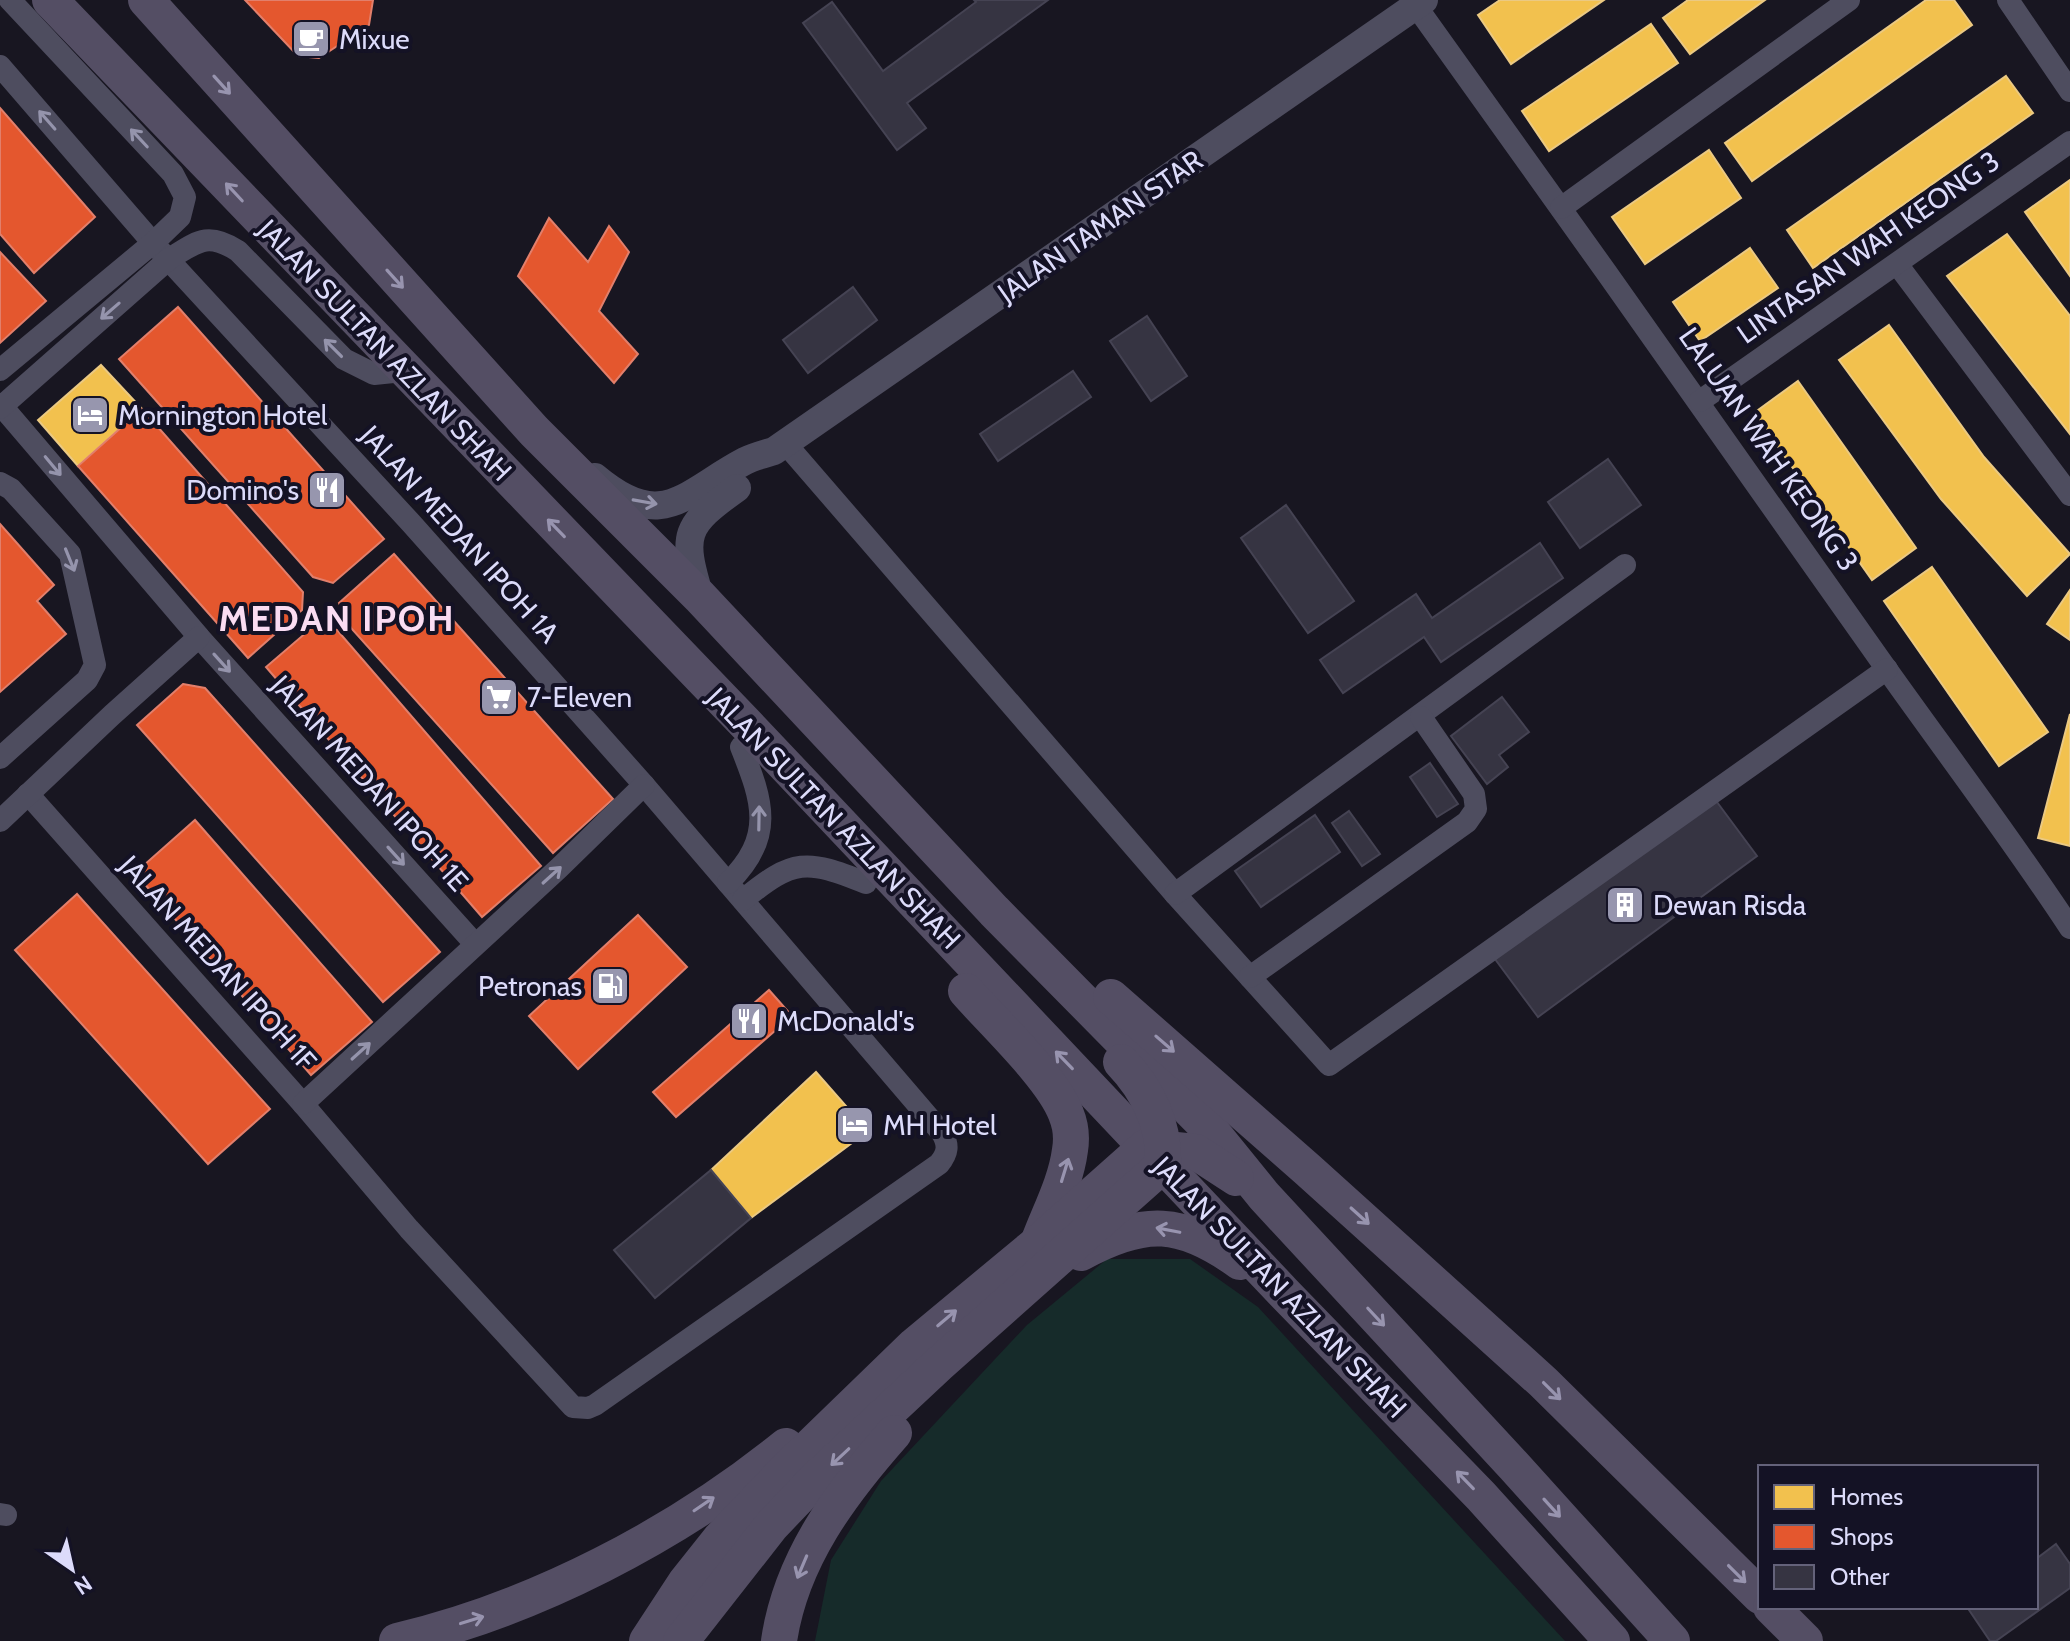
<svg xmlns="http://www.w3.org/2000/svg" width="2070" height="1641" font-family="Cabin,sans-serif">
	<rect width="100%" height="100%" fill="#181621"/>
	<path fill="#162b2a" d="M 1107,1259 L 1190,1259 L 1258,1307 L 1565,1641 L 815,1641 L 831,1560 L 881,1481 L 1027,1325 Z"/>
	<g fill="#f2c14e" stroke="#ebc982" stroke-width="2">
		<path d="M 1500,0 L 1604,0 L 1511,64 L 1478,15 Z"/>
		<path d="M 1688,0 L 1765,0 L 1690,54 L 1663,18 Z"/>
		<path d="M 1926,0 L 1954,0 L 1972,25 L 1752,181 L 1725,143 Z"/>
		<path d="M 1651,24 L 1678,63 L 1549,151 L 1522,111 Z"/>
		<path d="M 2006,76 L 2033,113 L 1813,268 L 1787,230 Z"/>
		<path d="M 1709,150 L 1741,198 L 1645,264 L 1612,217 Z"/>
		<path d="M 2070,180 L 2070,276 L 2025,212 Z"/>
		<path d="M 2007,234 L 2070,316 L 2070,434 L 1947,276 Z"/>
		<path d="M 1750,248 L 1778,288 L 1700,341 L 1673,302 Z"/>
		<path d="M 1889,325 L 1984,457 L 2070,554 L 2027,596 L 1941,499 L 1839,360 Z"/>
		<path d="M 101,365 L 142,409 L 78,466 L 38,420 Z"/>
		<path d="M 1798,381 L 1916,548 L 1872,580 L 1754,413 Z"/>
		<path d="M 1932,567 L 2048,732 L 1999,766 L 1884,601 Z"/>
		<path d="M 2070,590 L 2070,640 L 2047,624 Z"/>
		<path d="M 2070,714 L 2070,846 L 2038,838 Z"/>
		<path d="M 816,1072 L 868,1131 L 751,1218 L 711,1170 Z"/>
	</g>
	<g fill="#e4572e" stroke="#e27f6b" stroke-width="2">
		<path d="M 245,0 L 373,0 L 369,25 L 319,58 L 298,56 Z"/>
		<path d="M 0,108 L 95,217 L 34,273 L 0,234 Z"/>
		<path d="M 549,218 L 588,262 L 609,226 L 629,252 L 599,311 L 638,354 L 614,383 L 518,276 Z"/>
		<path d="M 0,252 L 46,301 L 0,343 Z"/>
		<path d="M 178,307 L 384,539 L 333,583 L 313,577 L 119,359 Z"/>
		<path d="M 142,409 L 303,592 L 302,610 L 248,658 L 78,466 Z"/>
		<path d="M 0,524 L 54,585 L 37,601 L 66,634 L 0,692 Z"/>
		<path d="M 394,554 L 613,799 L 553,853 L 351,628 L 339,603 Z"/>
		<path d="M 315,625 L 337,630 L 541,866 L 482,917 L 266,667 Z"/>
		<path d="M 183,684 L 205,688 L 440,952 L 383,1002 L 137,725 Z"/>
		<path d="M 195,820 L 372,1022 L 311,1075 L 135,873 Z"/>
		<path d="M 77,894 L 270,1109 L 208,1164 L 15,950 Z"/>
		<path d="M 638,915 L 687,967 L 578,1069 L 529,1016 Z"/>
		<path d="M 769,990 L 792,1016 L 676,1117 L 653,1092 Z"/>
	</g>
	<g fill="#363442" stroke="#454353" stroke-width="2">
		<path d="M 974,0 L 1048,0 L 907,103 L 926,128 L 897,150 L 803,23 L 832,2 L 883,71 L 976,2 Z"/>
		<path d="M 853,287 L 877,320 L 808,373 L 783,340 Z"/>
		<path d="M 1147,316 L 1187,376 L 1151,401 L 1110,341 Z"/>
		<path d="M 1073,371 L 1091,397 L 998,461 L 980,434 Z"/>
		<path d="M 1608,459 L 1641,505 L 1580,548 L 1548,502 Z"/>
		<path d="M 1286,505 L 1354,601 L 1308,633 L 1241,538 Z"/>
		<path d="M 1540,543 L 1563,578 L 1441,662 L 1424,637 L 1343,693 L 1320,660 L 1416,594 L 1432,618 Z"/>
		<path d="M 1502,697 L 1529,732 L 1499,755 L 1508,767 L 1487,784 L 1451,736 Z"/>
		<path d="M 1430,763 L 1458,804 L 1437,817 L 1410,777 Z"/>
		<path d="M 1711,794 L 1757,856 L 1538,1017 L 1492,955 Z"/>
		<path d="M 1349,811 L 1380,854 L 1362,866 L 1332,823 Z"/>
		<path d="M 1315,815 L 1340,852 L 1261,907 L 1235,871 Z"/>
		<path d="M 711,1170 L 751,1218 L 655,1298 L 614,1250 Z"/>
		<path d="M 2056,1544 L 2070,1564 L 2070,1588 L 1996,1641 L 1990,1641 L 1967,1607 L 2036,1607 L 2036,1559 Z"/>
	</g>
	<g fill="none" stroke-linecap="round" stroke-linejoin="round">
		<g stroke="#4e4d5f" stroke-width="22">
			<path d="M 2008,0 L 2070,91"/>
			<path d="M 1416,6 C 1569,219 1720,432 1871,647 C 1937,741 2007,832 2070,928"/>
			<path d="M 0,66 L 153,243 L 411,523 L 644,785 L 942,1133 C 949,1145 948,1153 939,1164 L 595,1405 L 588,1408 L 573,1407 L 409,1229 L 303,1104 L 28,794"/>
			<path d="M 1561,208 L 1849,0"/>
			<path d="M 1897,264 L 2070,495"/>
			<path d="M 0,370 L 153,243 L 180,217 L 185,197 L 173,174 L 10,0"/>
			<path d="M 1700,401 L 2070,142"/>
			<path d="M 0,404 L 199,637 L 475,944"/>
			<path d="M 0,408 L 169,259 C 197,242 207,231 238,251 L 344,359 L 374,374 L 403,371"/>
			<path d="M 785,443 L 1175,894 L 1329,1065 L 1887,669"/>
			<path d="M 0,483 L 11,489 L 70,554 L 95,665 L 87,680 L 0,758"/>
			<path d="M 0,821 L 112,715 L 199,637"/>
			<path d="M 728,883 C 775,837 763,802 741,747"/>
			<path d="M 1175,894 L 1625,565"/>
			<path d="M 743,900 C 794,858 806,859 866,883"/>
			<path d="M 1250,977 L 1467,822 L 1476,809 L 1474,794 L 1421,717"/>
			<path d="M 303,1104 L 559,868 L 644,785"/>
			<path d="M 0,1514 L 6,1515"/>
		</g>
		<g stroke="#4e4d5f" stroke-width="28">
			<path d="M 595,477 C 663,534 684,493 745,461 C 753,457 764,454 774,451 L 1424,0"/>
			<path d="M 700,597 C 681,534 684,526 737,488"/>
		</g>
		<g stroke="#544e64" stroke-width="36">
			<path d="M 50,0 L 747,725 L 1284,1293 L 1481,1496 L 1612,1641"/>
			<path d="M 146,0 L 534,431 L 700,597 L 994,911 L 1213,1133 L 1264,1196 L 1514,1466 L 1672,1641"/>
			<path d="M 966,991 C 993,1022 1053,1078 1066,1114 C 1071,1126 1072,1138 1070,1150 C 1066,1182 1049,1213 1038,1243"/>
			<path d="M 1111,997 L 1308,1170 L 1543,1382 L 1760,1596"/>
			<path d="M 1081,1253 C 1145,1218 1181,1220 1240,1262"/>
			<path d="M 1771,1607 L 1805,1641"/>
			<path d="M 397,1641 C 534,1609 676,1535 786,1446"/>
			<path d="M 647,1641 L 685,1583 L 720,1539 L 785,1471 L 915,1345 L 1038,1243 L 1146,1147 L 1196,1152 L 1236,1178"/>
			<path d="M 681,1641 L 772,1525 L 815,1480 L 938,1365 L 1163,1165 C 1165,1126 1148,1090 1121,1062"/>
			<path d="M 779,1641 C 791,1559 841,1493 894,1433"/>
		</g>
	</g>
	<defs><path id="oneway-shaft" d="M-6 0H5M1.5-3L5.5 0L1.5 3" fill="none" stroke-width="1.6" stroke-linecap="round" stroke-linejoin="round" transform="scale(2)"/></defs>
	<g stroke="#9894af">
		<use href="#oneway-shaft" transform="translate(222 85) rotate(48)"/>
		<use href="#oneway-shaft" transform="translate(234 192) rotate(-133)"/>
		<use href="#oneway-shaft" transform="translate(395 279) rotate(48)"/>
		<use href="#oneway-shaft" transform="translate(556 528) rotate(-134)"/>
		<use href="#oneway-shaft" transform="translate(1165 1044) rotate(41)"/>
		<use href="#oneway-shaft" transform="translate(1064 1060) rotate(-134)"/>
		<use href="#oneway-shaft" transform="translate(1065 1170) rotate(-73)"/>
		<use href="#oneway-shaft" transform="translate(1360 1216) rotate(42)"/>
		<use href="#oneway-shaft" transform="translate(1168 1230) rotate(-169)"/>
		<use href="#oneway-shaft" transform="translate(1376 1317) rotate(47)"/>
		<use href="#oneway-shaft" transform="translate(947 1318) rotate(-40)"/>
		<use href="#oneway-shaft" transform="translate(1552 1391) rotate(45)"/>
		<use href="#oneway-shaft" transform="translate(840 1457) rotate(137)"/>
		<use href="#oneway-shaft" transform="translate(1465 1480) rotate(-134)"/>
		<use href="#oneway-shaft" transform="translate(704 1504) rotate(-34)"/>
		<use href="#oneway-shaft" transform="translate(1552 1508) rotate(48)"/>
		<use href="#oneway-shaft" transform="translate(802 1567) rotate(113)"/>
		<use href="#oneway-shaft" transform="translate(1737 1574) rotate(45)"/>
		<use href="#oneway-shaft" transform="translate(472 1620) rotate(-17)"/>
	</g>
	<g stroke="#9594ac">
		<use href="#oneway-shaft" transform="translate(47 120) rotate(-131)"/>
		<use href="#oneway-shaft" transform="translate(139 138) rotate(-133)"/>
		<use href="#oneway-shaft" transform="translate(110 311) rotate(139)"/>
		<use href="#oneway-shaft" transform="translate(333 348) rotate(-135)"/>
		<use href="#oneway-shaft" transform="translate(53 466) rotate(50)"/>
		<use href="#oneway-shaft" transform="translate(645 502) rotate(10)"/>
		<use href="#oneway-shaft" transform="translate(70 560) rotate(68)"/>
		<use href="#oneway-shaft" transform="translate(222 663) rotate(48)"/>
		<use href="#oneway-shaft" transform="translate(759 818) rotate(-89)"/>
		<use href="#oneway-shaft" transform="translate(396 856) rotate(48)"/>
		<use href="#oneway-shaft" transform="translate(552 875) rotate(-42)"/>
		<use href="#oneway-shaft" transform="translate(361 1051) rotate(-42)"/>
	</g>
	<defs>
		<symbol id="cafe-square" viewBox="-11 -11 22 22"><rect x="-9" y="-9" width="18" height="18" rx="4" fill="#9796ae" stroke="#141225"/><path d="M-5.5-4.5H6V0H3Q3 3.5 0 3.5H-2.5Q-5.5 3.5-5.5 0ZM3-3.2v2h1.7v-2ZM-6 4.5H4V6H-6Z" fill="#fff"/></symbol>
		<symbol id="hotel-square" viewBox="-11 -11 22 22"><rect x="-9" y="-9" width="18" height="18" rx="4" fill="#9796ae" stroke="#141225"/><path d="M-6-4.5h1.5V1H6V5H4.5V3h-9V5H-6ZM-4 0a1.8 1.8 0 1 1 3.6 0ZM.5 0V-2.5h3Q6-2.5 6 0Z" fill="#fff"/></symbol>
		<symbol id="restaurant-square" viewBox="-11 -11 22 22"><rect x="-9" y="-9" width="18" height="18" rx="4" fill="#9796ae" stroke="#141225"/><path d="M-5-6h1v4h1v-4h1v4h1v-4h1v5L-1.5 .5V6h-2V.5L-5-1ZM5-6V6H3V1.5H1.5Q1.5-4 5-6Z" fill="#fff"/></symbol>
		<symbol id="supermarket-square" viewBox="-11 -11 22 22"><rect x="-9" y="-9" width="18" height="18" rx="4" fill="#9796ae" stroke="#141225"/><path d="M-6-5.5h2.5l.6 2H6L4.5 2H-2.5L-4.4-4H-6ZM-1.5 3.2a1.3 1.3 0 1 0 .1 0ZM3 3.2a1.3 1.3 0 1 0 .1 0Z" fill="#fff"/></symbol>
		<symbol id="building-square" viewBox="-11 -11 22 22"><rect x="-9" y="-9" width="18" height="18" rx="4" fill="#9796ae" stroke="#141225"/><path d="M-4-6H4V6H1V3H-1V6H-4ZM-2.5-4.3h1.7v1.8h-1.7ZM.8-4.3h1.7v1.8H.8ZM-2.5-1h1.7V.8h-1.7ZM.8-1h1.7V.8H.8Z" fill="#fff"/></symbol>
		<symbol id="fuel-square" viewBox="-11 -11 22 22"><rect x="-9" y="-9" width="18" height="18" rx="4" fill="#9796ae" stroke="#141225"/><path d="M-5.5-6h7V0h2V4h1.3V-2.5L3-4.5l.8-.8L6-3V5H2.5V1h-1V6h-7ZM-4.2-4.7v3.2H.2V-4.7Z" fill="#fff"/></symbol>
	</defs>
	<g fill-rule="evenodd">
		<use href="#cafe-square" x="289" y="17" width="44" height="44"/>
		<use href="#hotel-square" x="68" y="393" width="44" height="44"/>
		<use href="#restaurant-square" x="305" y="468" width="44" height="44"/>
		<use href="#supermarket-square" x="477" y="675" width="44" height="44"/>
		<use href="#building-square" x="1603" y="883" width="44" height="44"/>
		<use href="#fuel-square" x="588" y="964" width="44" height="44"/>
		<use href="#restaurant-square" x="727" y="999" width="44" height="44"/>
		<use href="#hotel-square" x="833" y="1103" width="44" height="44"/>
	</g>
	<g text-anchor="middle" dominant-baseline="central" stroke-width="8" stroke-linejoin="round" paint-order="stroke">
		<g font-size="28" fill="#dcdbfa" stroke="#141225" text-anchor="start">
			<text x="339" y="39">Mixue</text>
			<text x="118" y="415">Mornington Hotel</text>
			<text x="299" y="490" text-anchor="end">Domino's</text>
			<text x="527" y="697">7-Eleven</text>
			<text x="1653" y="905">Dewan Risda</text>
			<text x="582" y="986" text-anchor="end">Petronas</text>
			<text x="777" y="1021">McDonald's</text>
			<text x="883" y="1125">MH Hotel</text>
		</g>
		<g font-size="28" fill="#dcdbfa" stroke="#141225">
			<text transform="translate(1100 226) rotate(-35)">JALAN TAMAN STAR</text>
			<text transform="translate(1868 247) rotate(-35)">LINTASAN WAH KEONG 3</text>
			<text transform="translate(385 350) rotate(46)">JALAN SULTAN AZLAN SHAH</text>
			<text transform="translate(1769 449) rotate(55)">LALUAN WAH KEONG 3</text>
			<text transform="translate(460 534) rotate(48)">JALAN MEDAN IPOH 1A</text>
			<text transform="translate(370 783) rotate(48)">JALAN MEDAN IPOH 1E</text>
			<text transform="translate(834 818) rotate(46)">JALAN SULTAN AZLAN SHAH</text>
			<text transform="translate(218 963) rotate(48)">JALAN MEDAN IPOH 1F</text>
			<text transform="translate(1280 1287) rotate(46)">JALAN SULTAN AZLAN SHAH</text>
		</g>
		<g font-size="36" font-weight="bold" letter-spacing="2" fill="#fadcf2" stroke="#141225">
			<text x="337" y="618">MEDAN IPOH</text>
		</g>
	</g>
	<rect x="1758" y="1465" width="280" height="144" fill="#141225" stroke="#64627a" stroke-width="2"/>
	<rect x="1774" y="1485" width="40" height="24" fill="#f2c14e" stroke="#64627a" stroke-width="2"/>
	<text x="1830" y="1505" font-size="24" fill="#dcdbfa">Homes</text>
	<rect x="1774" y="1525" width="40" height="24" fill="#e4572e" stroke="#64627a" stroke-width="2"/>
	<text x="1830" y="1545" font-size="24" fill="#dcdbfa">Shops</text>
	<rect x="1774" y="1565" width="40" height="24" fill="#363442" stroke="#64627a" stroke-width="2"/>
	<text x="1830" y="1585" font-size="24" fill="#dcdbfa">Other</text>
	<g transform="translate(72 1569) rotate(146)" stroke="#141225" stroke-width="6" paint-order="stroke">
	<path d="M0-6L14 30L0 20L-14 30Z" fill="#dcdbfa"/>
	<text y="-12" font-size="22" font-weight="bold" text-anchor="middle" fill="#dcdbfa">N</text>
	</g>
</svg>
